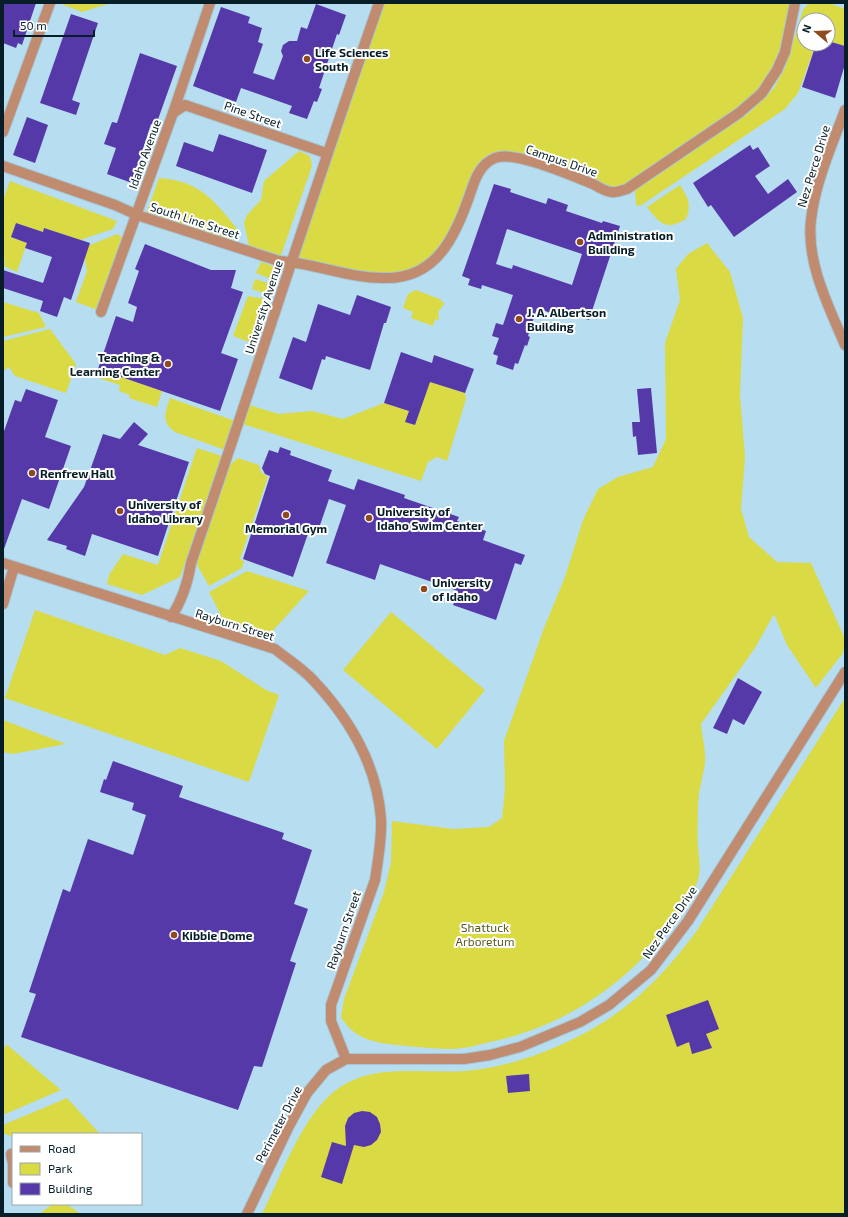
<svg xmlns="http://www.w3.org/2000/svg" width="848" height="1217" font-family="'Exo 2',sans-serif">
	<rect width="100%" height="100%" fill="#c9ebfb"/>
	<path fill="#b7ddf0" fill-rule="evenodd" d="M 3,3 L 845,3 L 845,1214 L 3,1214 ZM 804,20 L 828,20 L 828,44 L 804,44 ZM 13,1134 L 141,1134 L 141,1204 L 13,1204 Z"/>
	<g fill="#dada44">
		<path d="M 59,3 L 111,3 L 82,12 Z"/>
		<path d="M 379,3 L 795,3 L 785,52 L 770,82 L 700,139 L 612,192 L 508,156 L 481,169 L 436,259 L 387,278 L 291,262 Z"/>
		<path d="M 809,3 L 829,3 L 845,9 L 845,46 L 828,41 L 828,20 L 804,20 L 804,44 L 816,44 L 798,93 L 785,109 L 640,206 L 636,205 L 635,190 L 750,112 L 774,88 L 785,68 L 803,10 Z"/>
		<path d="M 299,151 L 310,156 L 312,166 L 279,261 L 263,256 L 249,246 L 244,223 L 247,215 L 261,200 L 264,181 Z"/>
		<path d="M 159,178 C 200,181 214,200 238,230 L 234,246 L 145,217 Z"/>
		<path d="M 10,181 L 117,221 L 113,229 L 80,240 L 44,228 L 43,232 L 16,223 L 11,237 L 27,243 L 17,272 L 4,266 L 5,261 L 3,258 L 3,200 Z"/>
		<path d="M 680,185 C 688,198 692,204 686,219 C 666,231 660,224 647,207 Z"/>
		<path d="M 117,234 L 122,237 L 98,310 L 76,302 L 87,271 L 83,248 Z"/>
		<path d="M 707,243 L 730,272 L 743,318 L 740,395 L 745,457 L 741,509 L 749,537 L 777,562 L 811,563 L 845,639 L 843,653 L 816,688 L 787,645 L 774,614 L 755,648 L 701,724 C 702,736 706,750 705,763 C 703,777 698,792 698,807 C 698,820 697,834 698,846 C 699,861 702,873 695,888 C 691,896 684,905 679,913 C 635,979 568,1026 490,1042 C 478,1045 464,1049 452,1049 C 437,1049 421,1047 406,1046 C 379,1043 356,1042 341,1017 L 344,999 L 384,892 L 391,862 L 392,821 L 453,829 L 489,827 L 502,818 L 505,789 L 504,741 L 544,628 L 565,577 L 583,520 L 598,489 L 618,477 L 653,467 L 666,439 L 665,343 L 680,300 L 676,269 L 688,254 Z"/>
		<path d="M 261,262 L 276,267 L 271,279 L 256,273 Z"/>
		<path d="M 255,279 L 271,284 L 267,294 L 252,289 Z"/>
		<path d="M 416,290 L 442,300 L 441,302 L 445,303 L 438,312 L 439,320 L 435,319 L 433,326 L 411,318 L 413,312 L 403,308 L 408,294 Z"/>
		<path d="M 248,296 L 265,299 L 249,342 L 233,336 Z"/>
		<path d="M 3,302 L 39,313 L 46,327 L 3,337 Z"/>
		<path d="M 50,329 L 76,364 L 66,393 L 15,376 L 9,367 L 3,371 L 3,341 Z"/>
		<path d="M 98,369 L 162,391 L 157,407 L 129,398 L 130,395 L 119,391 L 120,385 L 96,377 Z"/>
		<path d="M 428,381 L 465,393 L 466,399 L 447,461 L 437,457 L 428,462 L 421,481 L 243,424 L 249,405 L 279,414 L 312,411 L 343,419 L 384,403 L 409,411 L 406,422 L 415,425 L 425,396 L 423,395 Z"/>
		<path d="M 170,398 L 235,421 L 225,450 L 175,432 C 161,422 165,413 170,398 Z"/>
		<path d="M 197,448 L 222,456 L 180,577 L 142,595 L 107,584 L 109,575 L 123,554 L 158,565 Z"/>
		<path d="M 238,458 L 259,465 L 261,472 L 268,477 L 240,559 L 244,561 L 242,568 L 209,586 L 196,563 L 230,465 Z"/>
		<path d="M 247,571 L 309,591 L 269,635 L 224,621 L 209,592 Z"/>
		<path d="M 35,610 L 165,655 L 180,648 L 221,661 L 266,690 L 279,695 L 249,782 L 5,698 Z"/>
		<path d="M 391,612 L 485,690 L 437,749 L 343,670 Z"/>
		<path d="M 845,698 L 845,1214 L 262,1214 C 281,1176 302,1116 336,1090 C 373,1062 421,1074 465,1071 C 490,1069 517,1062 541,1053 C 611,1026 652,991 696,932 Z"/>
		<path d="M 3,720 L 66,744 L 13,754 L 3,752 Z"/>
		<path d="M 6,1044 L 61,1090 L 3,1115 L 3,1051 Z"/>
		<path d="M 67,1098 L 100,1134 L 13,1134 L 13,1137 L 3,1133 L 3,1125 Z"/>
		<path d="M 53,1204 L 66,1204 L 81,1214 L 39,1214 Z"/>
	</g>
	<g fill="#5639a9" fill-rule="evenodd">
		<path d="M 3,3 L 36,3 L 22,45 L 18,43 L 16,48 L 3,43 Z"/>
		<path d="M 316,4 L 346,15 L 339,35 L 337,34 L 319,88 L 322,89 L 317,102 L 314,101 L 307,119 L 289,113 L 292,106 L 241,88 L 236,102 L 193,86 L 221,7 L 250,17 L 248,23 L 262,28 L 258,42 L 263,44 L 253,73 L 274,80 L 283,56 L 281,51 L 283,45 L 289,41 L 297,41 L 301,27 L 307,29 Z"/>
		<path d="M 71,14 L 98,23 L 72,100 L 80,103 L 76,115 L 40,103 Z"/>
		<path d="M 828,41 L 845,46 L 845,64 L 835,98 L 802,87 L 816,44 L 828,44 Z"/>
		<path d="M 140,53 L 177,66 L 156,125 L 151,124 L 132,183 L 107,174 L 116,148 L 104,144 L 112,122 L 117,123 Z"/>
		<path d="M 27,117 L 48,125 L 35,163 L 13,155 Z"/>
		<path d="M 219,134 L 267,150 L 252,193 L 176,166 L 184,142 L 213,152 Z"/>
		<path d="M 750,145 L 753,150 L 758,147 L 770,166 L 755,176 L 768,194 L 788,179 L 797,192 L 734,237 L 711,205 L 708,207 L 693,183 Z"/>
		<path d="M 494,184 L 511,189 L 510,192 L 546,204 L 548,198 L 568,205 L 566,211 L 602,223 L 603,221 L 620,226 L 589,320 L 558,310 L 556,315 L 537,308 L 528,336 L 530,337 L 527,346 L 525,345 L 518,364 L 515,363 L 513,370 L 496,364 L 498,356 L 493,354 L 499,338 L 492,336 L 496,323 L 503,325 L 513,295 L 482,285 L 481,289 L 468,285 L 470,279 L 462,276 ZM 507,229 L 582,254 L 572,285 L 513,265 L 512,269 L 496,264 Z"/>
		<path d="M 16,223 L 43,232 L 44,228 L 90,243 L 71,300 L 64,297 L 57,317 L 40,311 L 43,301 L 3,288 L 3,270 L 43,283 L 52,257 L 25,248 L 27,243 L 11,237 Z"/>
		<path d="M 145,244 L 211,270 L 236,270 L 231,288 L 243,292 L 221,353 L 238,359 L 220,411 L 98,369 L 116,316 L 133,322 L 137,307 L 128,303 L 139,271 L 135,269 Z"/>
		<path d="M 357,295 L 391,307 L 386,323 L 384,323 L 370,370 L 326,356 L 325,360 L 322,359 L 312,390 L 279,378 L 293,337 L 306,342 L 318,304 L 350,315 Z"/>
		<path d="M 401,352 L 432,363 L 434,355 L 474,369 L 465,393 L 430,382 L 415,425 L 405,422 L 409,411 L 384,403 Z"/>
		<path d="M 651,388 L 657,453 L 638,455 L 636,436 L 633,437 L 632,422 L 640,422 L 637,389 Z"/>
		<path d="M 26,389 L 58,400 L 45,437 L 71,446 L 49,509 L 22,499 L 4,549 L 3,434 L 15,400 L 21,402 Z"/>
		<path d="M 134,422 L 148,434 L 138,445 L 189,462 L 158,556 L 92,534 L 85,556 L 66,549 L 67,546 L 47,540 L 84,487 L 103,434 L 120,439 Z"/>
		<path d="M 280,447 L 291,451 L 290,455 L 332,470 L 328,481 L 354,490 L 358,479 L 405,495 L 404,498 L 459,517 L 457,521 L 486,531 L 483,540 L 525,555 L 521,565 L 515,563 L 496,620 L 453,605 L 458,591 L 380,564 L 375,580 L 326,563 L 346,505 L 329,499 L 319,528 L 311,525 L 293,577 L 243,559 L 270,476 L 265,474 L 262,468 L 269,450 L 278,453 Z"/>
		<path d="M 738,678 L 762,692 L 744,725 L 733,719 L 727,734 L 713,728 Z"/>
		<path d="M 113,761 L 183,786 L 179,797 L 284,833 L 282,839 L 312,850 L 294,904 L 308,909 L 290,961 L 296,963 L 262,1067 L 254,1066 L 238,1110 L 21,1037 L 36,994 L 29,992 L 63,889 L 70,892 L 88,839 L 133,855 L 146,815 L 132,810 L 134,803 L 100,792 L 104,779 L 106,780 Z"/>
		<path d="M 708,1000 L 719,1029 L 706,1034 L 712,1048 L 692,1054 L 689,1042 L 677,1047 L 666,1015 Z"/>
		<path d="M 529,1074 L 530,1091 L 508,1093 L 506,1076 Z"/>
		<path d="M 362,1111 L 370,1112 L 377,1117 L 380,1124 L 381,1132 L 377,1140 L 371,1145 L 364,1147 L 354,1145 L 342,1184 L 321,1177 L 332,1142 L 346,1146 L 345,1126 L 348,1118 L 354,1113 Z"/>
	</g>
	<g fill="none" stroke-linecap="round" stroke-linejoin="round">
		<defs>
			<g id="street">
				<path d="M 845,110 C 832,145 815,183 811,220 C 806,263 829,307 845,345"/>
				<path d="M 173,113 L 185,105 L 326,153"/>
				<path d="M 3,132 L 50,3"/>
				<path d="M 3,166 L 115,205 L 137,215 L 279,261 C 315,263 350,279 387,278 C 436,278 455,237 469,197 C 474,183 478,165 495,158 C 514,150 572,176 593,184 C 598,187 606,192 612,192 C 617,193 623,190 627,189 L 739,113 L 762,93 L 777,70 L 785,52 L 795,3"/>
				<path d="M 101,312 L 173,113 L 210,3"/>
				<path d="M 3,563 L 275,649 C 287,659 302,668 313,680 C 349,718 377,765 381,819 C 382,839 378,860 375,880 L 331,1005 L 331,1021 L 346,1059"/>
				<path d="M 3,604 L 14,567"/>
				<path d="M 171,617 C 182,601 188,582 191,563 C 255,377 314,189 379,3"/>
				<path d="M 11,1154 L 13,1164 L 13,1183"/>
				<path d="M 247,1214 L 289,1126 L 307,1093 L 326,1070 L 346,1059 L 464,1059 L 490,1055 L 520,1047 L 580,1022 L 609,1005 L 651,970 L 688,921 L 845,672"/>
			</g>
		</defs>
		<use href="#street" stroke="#a6c6d5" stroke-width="12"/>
		<use href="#street" stroke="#c08b6f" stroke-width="10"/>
	</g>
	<g fill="#8f4a1f" stroke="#fff" stroke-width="1.5">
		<circle cx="307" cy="59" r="4"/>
		<circle cx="580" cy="242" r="4"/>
		<circle cx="519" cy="319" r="4"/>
		<circle cx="168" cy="364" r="4"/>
		<circle cx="32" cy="473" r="4"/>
		<circle cx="120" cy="511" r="4"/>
		<circle cx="286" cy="515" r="4"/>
		<circle cx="369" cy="518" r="4"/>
		<circle cx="424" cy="589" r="4"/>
		<circle cx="174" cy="935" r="4"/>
	</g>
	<g text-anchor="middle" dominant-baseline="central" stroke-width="4" stroke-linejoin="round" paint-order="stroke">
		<g font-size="12" font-weight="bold" fill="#071e28" stroke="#fff" text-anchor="start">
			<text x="315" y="52">Life Sciences<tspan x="315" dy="14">South</tspan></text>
			<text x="588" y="235">Administration<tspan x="588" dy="14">Building</tspan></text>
			<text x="527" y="312">J. A. Albertson<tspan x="527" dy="14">Building</tspan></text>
			<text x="160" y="357" text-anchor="end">Teaching &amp;<tspan x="160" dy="14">Learning Center</tspan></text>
			<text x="40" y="473">Renfrew Hall</text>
			<text x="128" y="504">University of<tspan x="128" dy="14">Idaho Library</tspan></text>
			<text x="377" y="511">University of<tspan x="377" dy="14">Idaho Swim Center</tspan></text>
			<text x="286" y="528" text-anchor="middle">Memorial Gym</text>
			<text x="432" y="582">University<tspan x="432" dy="14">of Idaho</tspan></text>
			<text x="182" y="935">Kibbie Dome</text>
		</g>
		<g font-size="12" fill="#071e28" stroke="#fff">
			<text transform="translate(253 114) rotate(19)">Pine Street</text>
			<text transform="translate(144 154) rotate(-70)">Idaho Avenue</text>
			<text transform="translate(562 160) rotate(19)">Campus Drive</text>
			<text transform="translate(813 166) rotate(-73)">Nez Perce Drive</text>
			<text transform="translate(195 220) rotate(18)">South Line Street</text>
			<text transform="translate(263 307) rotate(-72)">University Avenue</text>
			<text transform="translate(235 624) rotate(17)">Rayburn Street</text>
			<text transform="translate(669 922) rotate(-55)">Nez Perce Drive</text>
			<text transform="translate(343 930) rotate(-71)">Rayburn Street</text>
			<text transform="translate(278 1124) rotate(-62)">Perimeter Drive</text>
		</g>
		<g font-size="12" fill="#5b5b21" stroke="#fff">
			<text x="485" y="927">Shattuck<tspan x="485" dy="14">Arboretum</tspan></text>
		</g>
	</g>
	<rect width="848" height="1217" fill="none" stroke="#071e28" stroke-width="8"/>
	<rect x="12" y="1133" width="130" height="72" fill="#ffffff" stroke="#9ca5a9"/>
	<rect x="20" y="1146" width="20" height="6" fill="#c08b6f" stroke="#9ca5a9"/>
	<text x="48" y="1153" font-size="12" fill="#071e28">Road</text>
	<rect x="20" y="1163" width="20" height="12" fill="#dada44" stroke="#9ca5a9"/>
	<text x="48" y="1173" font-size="12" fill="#071e28">Park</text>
	<rect x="20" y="1183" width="20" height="12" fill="#5639a9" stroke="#9ca5a9"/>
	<text x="48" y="1193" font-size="12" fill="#071e28">Building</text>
	<g transform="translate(816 32) rotate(289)"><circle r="19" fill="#ffffff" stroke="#9ca5a9"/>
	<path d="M0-3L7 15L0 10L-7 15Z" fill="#8f4a1f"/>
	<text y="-6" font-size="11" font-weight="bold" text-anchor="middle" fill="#071e28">N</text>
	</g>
	<path d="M14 30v6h80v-6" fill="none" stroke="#071e28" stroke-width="2"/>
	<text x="20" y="30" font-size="12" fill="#071e28" stroke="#ffffff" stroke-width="3" paint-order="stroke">50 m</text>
</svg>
